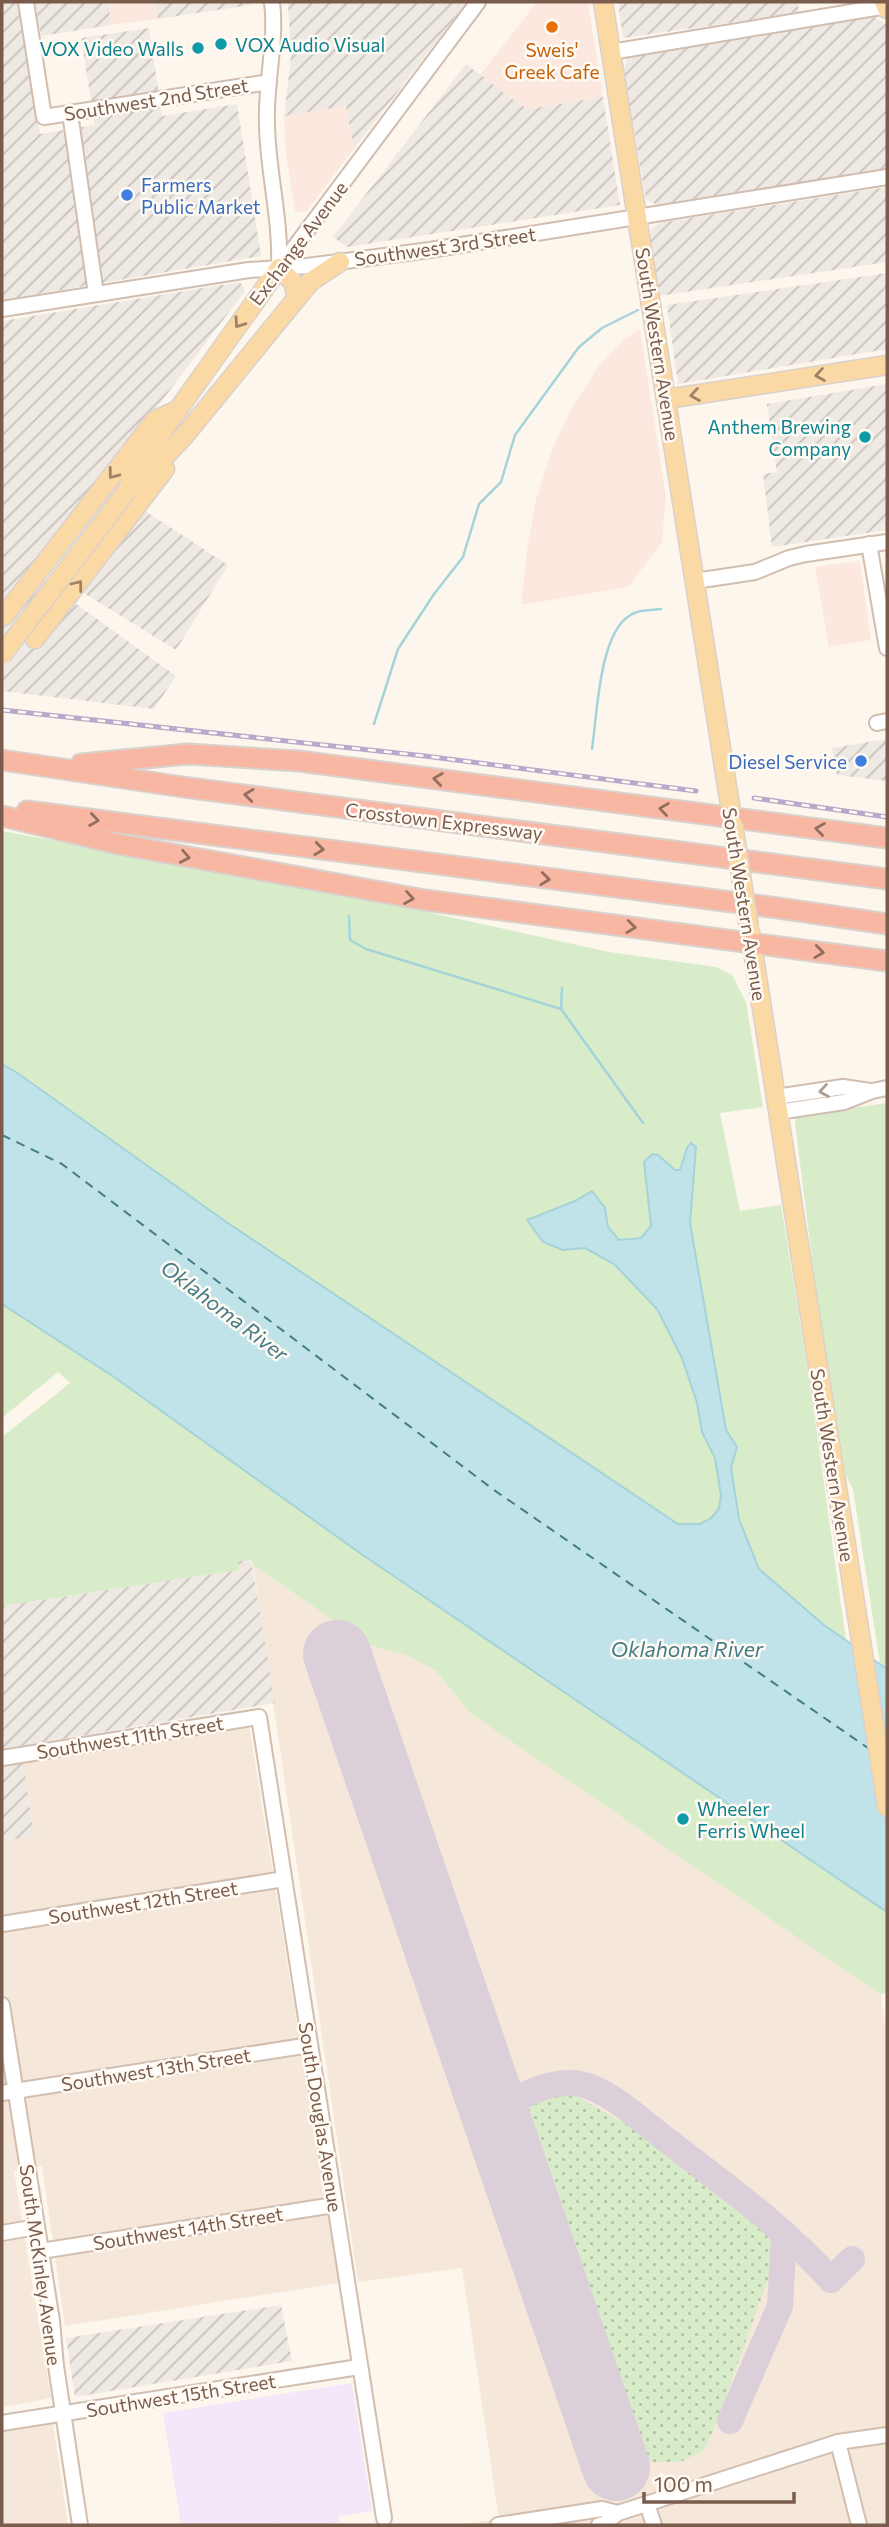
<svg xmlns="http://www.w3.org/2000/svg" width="889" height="2527" font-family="Commissioner,sans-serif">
	<defs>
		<pattern id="industrial-furrows" width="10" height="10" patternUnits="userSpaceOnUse" patternTransform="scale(1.75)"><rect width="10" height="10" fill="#efe9e4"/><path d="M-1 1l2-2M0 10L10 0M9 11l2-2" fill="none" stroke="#c7c0bb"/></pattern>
		<pattern id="grass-dots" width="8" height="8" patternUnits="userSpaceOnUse" patternTransform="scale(1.75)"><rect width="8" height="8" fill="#d8ecc9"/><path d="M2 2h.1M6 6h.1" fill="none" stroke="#b4c2a5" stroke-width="1.8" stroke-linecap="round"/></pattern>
	</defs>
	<rect width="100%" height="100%" fill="#fdf6ec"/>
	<g fill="#f5e8da">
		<path d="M 253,1565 L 369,1645 L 406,1655 L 436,1671 L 470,1713 L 881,1995 L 887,2038 L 887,2525 L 460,2525 L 499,2519 L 462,2268 L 358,2282 Z"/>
		<path d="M 249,1725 L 339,2283 L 65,2326 L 42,2166 L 14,2171 L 51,2398 L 2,2407 L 2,1841 L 34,1836 L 23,1762 Z"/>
		<path d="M 53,2423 L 68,2525 L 2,2525 L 2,2431 Z"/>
	</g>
	<g fill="#fde8e0">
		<path d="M 108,2 L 155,2 L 158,19 L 111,25 Z"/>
		<path d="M 537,2 L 588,2 L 603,97 L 529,109 L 520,105 L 480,75 Z"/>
		<path d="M 346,106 L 353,144 L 356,146 L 306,212 L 295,211 L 286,154 L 284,116 Z"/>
		<path d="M 640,329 L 666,497 L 662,542 L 628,587 L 521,605 L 527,550 L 536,500 L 552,450 L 569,413 L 598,367 L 623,340 Z"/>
		<path d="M 860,561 L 871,640 L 829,647 L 815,567 Z"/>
	</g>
	<g fill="url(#industrial-furrows)">
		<path d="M 2,2 L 19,2 L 40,134 L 95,125 L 81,38 L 149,28 L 162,116 L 237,104 L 261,256 L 2,300 Z"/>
		<path d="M 35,2 L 108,2 L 111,25 L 41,36 Z"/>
		<path d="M 155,2 L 251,2 L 251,5 L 158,19 Z"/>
		<path d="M 288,2 L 467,2 L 356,146 L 353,144 L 346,106 L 284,116 L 291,57 Z"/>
		<path d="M 618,2 L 798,2 L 799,13 L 623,38 Z"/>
		<path d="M 875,17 L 887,25 L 887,168 L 658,205 L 646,200 L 624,70 L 627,57 L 633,54 Z"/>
		<path d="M 466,64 L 520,105 L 529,109 L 603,97 L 620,205 L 347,247 L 333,237 Z"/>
		<path d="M 887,187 L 887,262 L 659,296 L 650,237 L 652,228 L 659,223 Z"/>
		<path d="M 887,273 L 887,349 L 678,384 L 667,305 Z"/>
		<path d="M 240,282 L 245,291 L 32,572 L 176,676 L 154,709 L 2,691 L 2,321 Z"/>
		<path d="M 887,384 L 887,530 L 772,547 L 763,474 L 777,472 L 767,404 Z"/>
		<path d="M 145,511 L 228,565 L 176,650 L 82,592 Z"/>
		<path d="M 887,739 L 887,781 L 837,775 L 832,748 Z"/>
		<path d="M 251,1559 L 275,1703 L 2,1749 L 2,1606 L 238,1570 L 238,1561 Z"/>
		<path d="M 23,1762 L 34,1836 L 2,1841 L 2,1766 Z"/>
		<path d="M 281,2305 L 292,2361 L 75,2397 L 66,2338 Z"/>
	</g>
	<path fill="#f3e8fa" d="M 352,2383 L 372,2511 L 339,2516 L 339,2522 L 319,2525 L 279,2525 L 278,2523 L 262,2525 L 181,2525 L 163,2413 Z"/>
	<path fill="url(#grass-dots)" d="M 562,2095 L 578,2097 L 650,2138 L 774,2237 L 779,2249 L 714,2429 L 703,2451 L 680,2462 L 652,2462 L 629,2451 L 521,2108 Z"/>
	<path fill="#d8ecc9" d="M 2,831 L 363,898 L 609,952 L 716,967 L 732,975 L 746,1002 L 763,1107 L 720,1113 L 740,1211 L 781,1205 L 809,1377 L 846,1640 L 880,1664 L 853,1489 L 846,1476 L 816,1291 L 795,1123 L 796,1116 L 887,1103 L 887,1992 L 881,1995 L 470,1713 L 436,1671 L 406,1655 L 369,1645 L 253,1565 L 251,1559 L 238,1561 L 239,1570 L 2,1606 L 2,1437 L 70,1383 L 58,1372 L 2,1418 Z"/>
	<path fill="#bfe3e8" stroke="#a5d3da" stroke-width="2" d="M 2,1064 L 16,1072 L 225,1221 L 678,1524 L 700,1524 L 710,1519 L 719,1509 L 721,1495 L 715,1458 L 702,1432 L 697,1403 L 682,1358 L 657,1309 L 614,1264 L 585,1248 L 563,1250 L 543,1242 L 527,1220 L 575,1201 L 592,1191 L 605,1208 L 608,1227 L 619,1240 L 641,1238 L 651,1226 L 644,1162 L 652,1154 L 658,1155 L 675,1170 L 680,1170 L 687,1148 L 691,1143 L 696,1147 L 690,1223 L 726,1430 L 737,1447 L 731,1468 L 739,1519 L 759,1569 L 824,1625 L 887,1669 L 887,1912 L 357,1551 L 114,1377 L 2,1304 Z"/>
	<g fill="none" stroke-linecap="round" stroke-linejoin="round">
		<g stroke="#a5d3da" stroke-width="2.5">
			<path d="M 374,724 L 398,649 L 434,594 L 463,557 L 479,504 L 501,482 L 515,435 L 579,347 L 602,328 L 638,310"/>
			<path d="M 592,749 C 597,716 599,635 629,616 C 637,610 650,610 661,609"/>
			<path d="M 349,916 L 350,940 L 366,949 L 561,1009"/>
			<path d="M 562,988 L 561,1009 L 643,1123"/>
		</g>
		<path stroke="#437c86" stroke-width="2" stroke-dasharray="9 7" stroke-linecap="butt" d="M 2,1135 L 62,1164 L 494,1490 L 868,1748"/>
		<g stroke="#dbcfda" stroke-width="26">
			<path d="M 494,2109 C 519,2098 551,2078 580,2084 C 608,2089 642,2121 664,2138 C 721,2182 783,2226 831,2280 L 852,2259"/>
			<path d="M 730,2421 L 780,2306 L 784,2234"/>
		</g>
		<path stroke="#dbcfda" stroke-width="68" d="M 337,1654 L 616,2467"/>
		<defs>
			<g id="minor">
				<path d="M 26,2 L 44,117 L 269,82"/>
				<path d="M 272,2 C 277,43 265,84 267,126 C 268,173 281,219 279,266"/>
				<path d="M 611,52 L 887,6"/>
				<path d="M 70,113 L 96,294"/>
				<path d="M 279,268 L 478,2"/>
				<path d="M 2,309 L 249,270 L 307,266 L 430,250 L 887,177"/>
				<path d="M 869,544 L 887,648"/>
				<path d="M 695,581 L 755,572 L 789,558 L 806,554 L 887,542"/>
				<path d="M 877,723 L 887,721"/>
				<path d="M 776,1097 L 843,1087 L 870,1091"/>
				<path d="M 778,1112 L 844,1102 L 872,1091 L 887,1088"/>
				<path d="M 2,1758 L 259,1717 L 384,2518"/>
				<path d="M 2,1924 L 284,1879"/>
				<path d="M 2,2005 L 52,2321 L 56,2366 L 80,2525"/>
				<path d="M 2,2093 L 310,2045"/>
				<path d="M 2,2233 L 37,2227"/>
				<path d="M 41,2251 L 334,2205"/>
				<path d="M 2,2423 L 359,2367"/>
				<path d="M 838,2442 L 859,2525"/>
				<path d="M 647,2504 L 654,2525"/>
				<path d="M 498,2525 L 602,2509 L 618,2513"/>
				<path d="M 599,2525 L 604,2524 L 618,2513 L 838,2442 L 887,2435"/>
			</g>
			<g id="major">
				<path d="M 603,2 L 733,824"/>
				<path d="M 884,2 L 887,9"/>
				<path d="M 667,399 L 887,365"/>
				<path d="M 127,491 L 145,478 L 185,435 L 310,282 L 340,262"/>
				<path d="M 127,491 L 135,470 L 279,268 L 293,282 L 297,298"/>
				<path d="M 4,616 L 155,420 L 176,411"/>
				<path d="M 35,639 L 165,469"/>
				<path d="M 750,932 L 887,1807"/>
			</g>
			<g id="highway">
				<path d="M 2,760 L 183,787 L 887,879"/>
				<path d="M 81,764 L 188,754 L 299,761 L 887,838"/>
				<path d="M 27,811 L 778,908 L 887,924"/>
				<path d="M 2,816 L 118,844 L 425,900 L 887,961"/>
			</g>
		</defs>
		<use href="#minor" stroke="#d1beb0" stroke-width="18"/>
		<use href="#major" stroke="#dad1cd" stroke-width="21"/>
		<use href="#highway" stroke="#dad1cd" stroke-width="23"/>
		<use href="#minor" stroke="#fff" stroke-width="14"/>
		<use href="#major" stroke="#fbd9a5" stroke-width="18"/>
		<use href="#highway" stroke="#f7b7a3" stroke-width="19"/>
		<defs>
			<g id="rail">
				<path d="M 2,710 L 425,756 L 696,791"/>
				<path d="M 754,798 L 887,817"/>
			</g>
		</defs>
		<use href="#rail" stroke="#b9a8c9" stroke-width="5"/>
		<use href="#rail" stroke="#fffaf3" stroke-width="2.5" stroke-dasharray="8" stroke-linecap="butt"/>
		<defs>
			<g id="major-bridge">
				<path d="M 2,655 L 127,491"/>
				<path d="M 733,824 L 749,927"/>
			</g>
		</defs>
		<use href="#major-bridge" stroke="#dad1cd" stroke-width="21" stroke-linecap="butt"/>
		<use href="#major-bridge" stroke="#fbd9a5" stroke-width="18"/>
	</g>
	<defs><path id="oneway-chevron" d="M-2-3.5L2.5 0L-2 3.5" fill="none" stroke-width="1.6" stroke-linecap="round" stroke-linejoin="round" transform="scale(1.75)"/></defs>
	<g stroke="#a18267">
		<use href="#oneway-chevron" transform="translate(239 323) rotate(125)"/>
		<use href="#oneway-chevron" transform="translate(820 375) rotate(171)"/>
		<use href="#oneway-chevron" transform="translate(695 395) rotate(171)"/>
		<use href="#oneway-chevron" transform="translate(113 474) rotate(127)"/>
		<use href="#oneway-chevron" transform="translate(78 585) rotate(-52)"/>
	</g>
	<g stroke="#936e5e">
		<use href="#oneway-chevron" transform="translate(438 779) rotate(-172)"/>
		<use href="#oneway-chevron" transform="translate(249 795) rotate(-173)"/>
		<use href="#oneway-chevron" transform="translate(664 809) rotate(-172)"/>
		<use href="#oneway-chevron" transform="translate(94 820) rotate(8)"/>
		<use href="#oneway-chevron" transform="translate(820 829) rotate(-172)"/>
		<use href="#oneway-chevron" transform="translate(319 849) rotate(7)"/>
		<use href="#oneway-chevron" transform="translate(185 857) rotate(11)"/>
		<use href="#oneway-chevron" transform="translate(545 879) rotate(7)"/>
		<use href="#oneway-chevron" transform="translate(409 898) rotate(9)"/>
		<use href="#oneway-chevron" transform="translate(631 927) rotate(7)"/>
		<use href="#oneway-chevron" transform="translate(819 952) rotate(7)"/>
	</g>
	<use stroke="#af9d94" href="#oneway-chevron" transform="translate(824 1091) rotate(171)"/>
	<circle fill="#e8710a" stroke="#fffaf3" stroke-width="2.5" cx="552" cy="27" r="7"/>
	<g fill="#0f9aa8" stroke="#fffaf3" stroke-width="2.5">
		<circle cx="221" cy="44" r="7"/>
		<circle cx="198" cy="48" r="7"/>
		<circle cx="865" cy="437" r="7"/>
		<circle cx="683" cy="1819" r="7"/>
	</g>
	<g fill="#3f7fe0" stroke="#fffaf3" stroke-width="2.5">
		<circle cx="127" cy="195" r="7"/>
		<circle cx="861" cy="761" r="7"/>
	</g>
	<g text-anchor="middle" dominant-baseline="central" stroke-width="5" stroke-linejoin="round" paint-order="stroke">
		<g font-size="19" fill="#0d838f" stroke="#fffaf3" text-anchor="start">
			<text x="235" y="44">VOX Audio Visual</text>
			<text x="184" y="48" text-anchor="end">VOX Video Walls</text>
			<text x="851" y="426" text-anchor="end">Anthem Brewing<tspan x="851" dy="22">Company</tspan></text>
			<text x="697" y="1808">Wheeler<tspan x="697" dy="22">Ferris Wheel</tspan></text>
		</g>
		<g font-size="19" fill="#c56008" stroke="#fffaf3">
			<text x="552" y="49">Sweis'<tspan x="552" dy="22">Greek Cafe</tspan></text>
		</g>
		<g font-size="19" fill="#7a5c4d" stroke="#fffaf3">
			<text transform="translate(156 99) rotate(-9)">Southwest 2nd Street</text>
			<text transform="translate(298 243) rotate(-53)">Exchange Avenue</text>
			<text transform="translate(445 246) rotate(-8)">Southwest 3rd Street</text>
			<text transform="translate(658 344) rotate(81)">South Western Avenue</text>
			<text transform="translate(444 821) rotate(7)">Crosstown Expressway</text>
			<text transform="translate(745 904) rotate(81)">South Western Avenue</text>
			<text transform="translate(833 1465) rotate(81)">South Western Avenue</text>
			<text transform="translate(130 1737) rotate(-9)">Southwest 11th Street</text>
			<text transform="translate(143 1902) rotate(-9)">Southwest 12th Street</text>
			<text transform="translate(156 2069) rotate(-9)">Southwest 13th Street</text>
			<text transform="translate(321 2117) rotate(81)">South Douglas Avenue</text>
			<text transform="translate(188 2228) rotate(-9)">Southwest 14th Street</text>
			<text transform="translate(41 2265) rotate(82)">South McKinley Avenue</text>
			<text transform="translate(181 2395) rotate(-9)">Southwest 15th Street</text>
		</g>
		<g font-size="19" fill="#366cbe" stroke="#fffaf3" text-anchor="start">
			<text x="141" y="184">Farmers<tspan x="141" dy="22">Public Market</tspan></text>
			<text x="847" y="761" text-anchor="end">Diesel Service</text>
		</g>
		<g font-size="21" font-style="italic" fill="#437c86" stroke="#fffaf3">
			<text transform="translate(225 1310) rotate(37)">Oklahoma River</text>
			<text x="687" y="1648">Oklahoma River</text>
		</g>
	</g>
	<rect width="889" height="2527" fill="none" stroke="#7a5c4d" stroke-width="7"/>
	<path d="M644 2492v10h150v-10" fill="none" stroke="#7a5c4d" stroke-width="3.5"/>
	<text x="654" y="2492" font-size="21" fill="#7a5c4d" stroke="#fffaf3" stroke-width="5" paint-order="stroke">100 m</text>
</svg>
